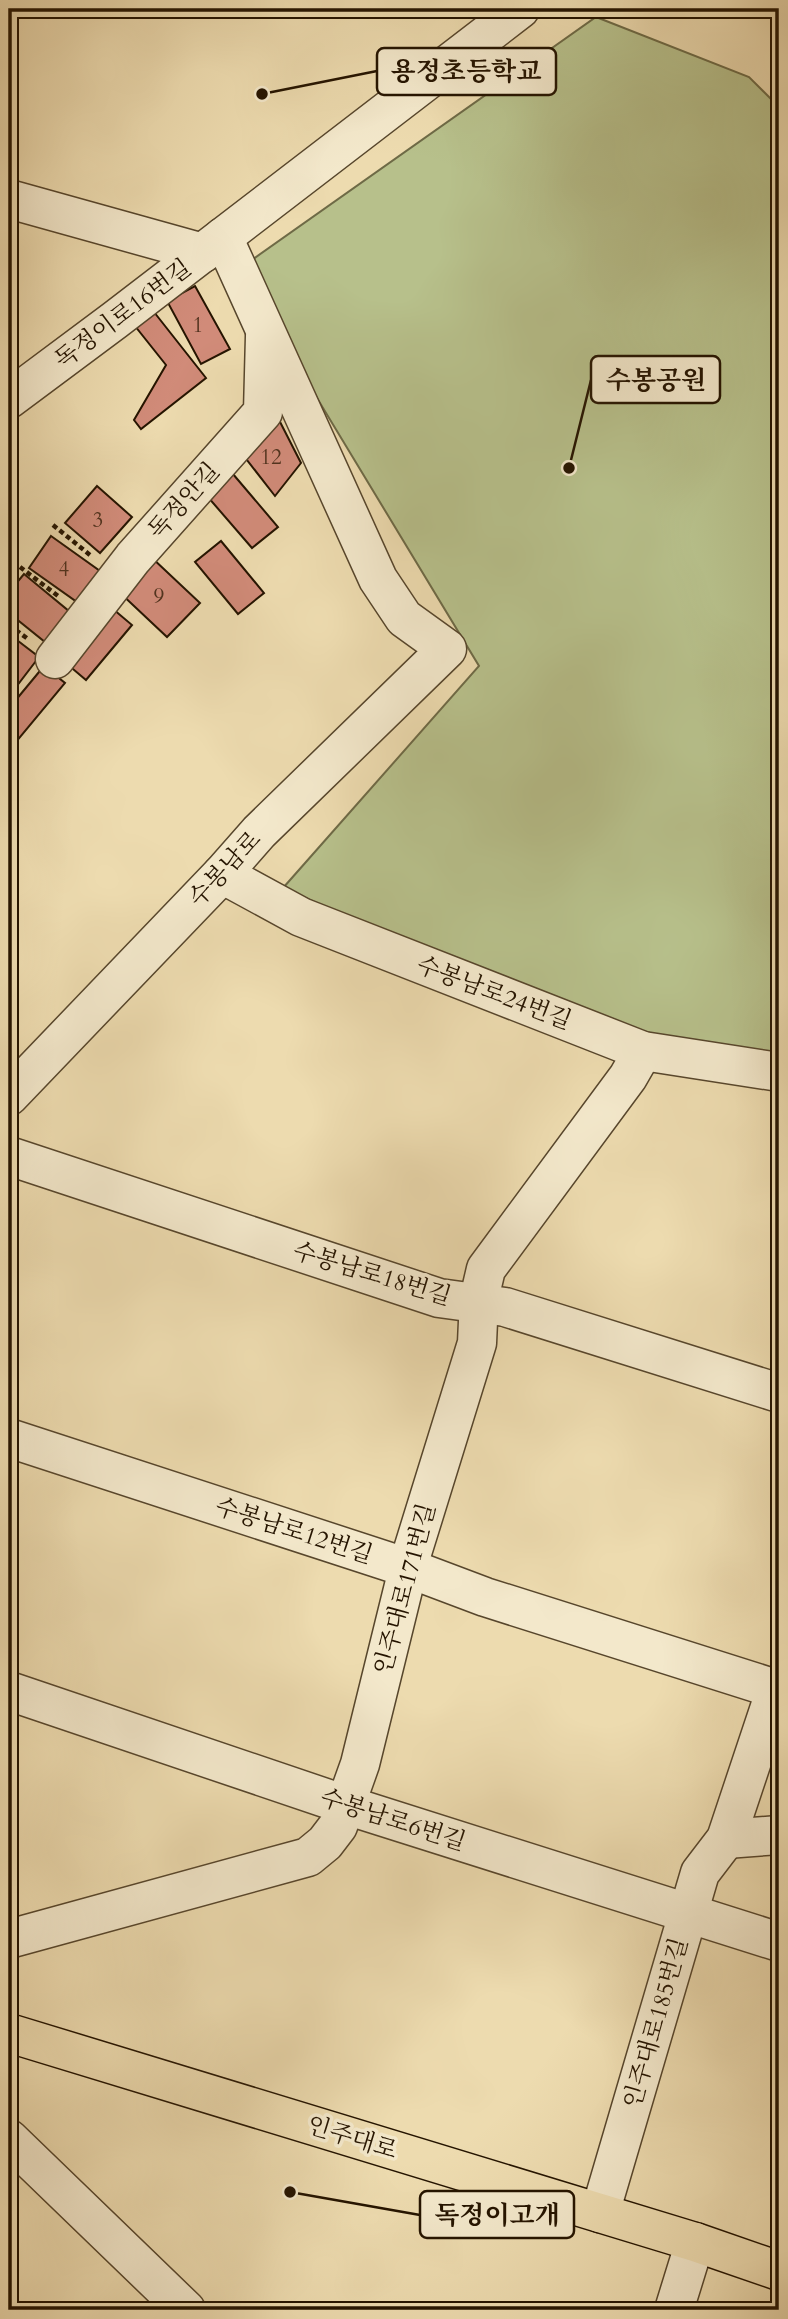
<svg xmlns="http://www.w3.org/2000/svg" width="788" height="2319" font-family="Cardo,'Noto Serif KR',serif">
	<rect width="100%" height="100%" fill="#eddbaf"/>
	<filter id="stains"><feTurbulence type="fractalNoise" baseFrequency=".00286" numOctaves="4"/><feColorMatrix values="0 0 0 0 .2 0 0 0 0 .09 0 0 0 0 .02 0 0 0 .5 -.17"/></filter>
	<radialGradient id="worn" r=".72"><stop offset=".6" stop-color="#630" stop-opacity="0"/><stop offset="1" stop-color="#630" stop-opacity=".3"/></radialGradient>
	<path fill="#b7c08b" stroke="#6e6a46" stroke-width="2" d="M 596,17 L 749,77 L 779,107 L 779,1067 L 642,1047 L 283,888 L 479,666 L 239,269 Z"/>
	<g fill="#d18b79" stroke="#251400" stroke-width="2">
		<path d="M 195,286 L 230,349 L 201,364 L 167,301 Z"/>
		<path d="M 154,312 L 206,378 L 141,429 L 134,420 L 166,365 L 135,326 Z"/>
		<path d="M 277,416 L 301,463 L 275,496 L 240,451 Z"/>
		<path d="M 227,467 L 278,527 L 252,548 L 201,489 Z"/>
		<path d="M 97,486 L 132,517 L 100,553 L 65,523 Z"/>
		<path d="M 51,536 L 100,571 L 77,602 L 29,568 Z"/>
		<path d="M 221,541 L 264,593 L 238,614 L 195,562 Z"/>
		<path d="M 150,556 L 200,603 L 167,637 L 117,590 Z"/>
		<path d="M 24,574 L 70,612 L 45,642 L 9,613 L 9,592 Z"/>
		<path d="M 113,609 L 132,625 L 86,680 L 67,664 Z"/>
		<path d="M 9,634 L 39,657 L 16,687 L 9,681 Z"/>
		<path d="M 44,666 L 65,683 L 16,742 L 9,737 L 9,696 L 15,701 Z"/>
	</g>
	<g fill="none" stroke-linecap="round" stroke-linejoin="round">
		<defs>
			<g id="minor">
				<path d="M 9,199 L 203,253"/>
				<path d="M 9,399 L 115,320 L 520,9"/>
				<path d="M 55,659 L 133,558 L 263,412 L 265,336"/>
				<path d="M 222,874 L 301,917 L 643,1051 L 779,1072"/>
				<path d="M 9,1096 L 222,874 L 259,832 L 447,649 L 404,618 L 378,579 L 223,237"/>
				<path d="M 9,1156 L 439,1298 L 505,1307 L 779,1393"/>
				<path d="M 9,1438 L 408,1568 L 485,1597 L 779,1690"/>
				<path d="M 9,1691 L 346,1805 L 779,1942"/>
				<path d="M 726,1839 L 779,1835"/>
				<path d="M 9,1939 L 308,1857 L 325,1843 L 338,1826 L 360,1764 L 412,1553 L 477,1343 L 479,1299 L 486,1269 L 628,1077 L 643,1051"/>
				<path d="M 9,2139 L 186,2310"/>
				<path d="M 600,2213 L 700,1873 L 726,1839 L 776,1689"/>
				<path d="M 674,2310 L 695,2242"/>
			</g>
			<path id="major" d="M 9,2033 L 695,2242 L 779,2271"/>
		</defs>
		<use href="#minor" stroke="#57462c" stroke-width="41"/>
		<use href="#major" stroke="#251400" stroke-width="41"/>
		<g stroke="#251400" stroke-width="4.5" stroke-dasharray="5 3.5" stroke-linecap="butt">
			<path d="M 53,525 L 90,555"/>
			<path d="M 20,567 L 58,596"/>
			<path d="M 9,625 L 28,639"/>
		</g>
		<use href="#minor" stroke="#f3e8cb" stroke-width="38"/>
		<use href="#major" stroke="#eddbaf" stroke-width="38"/>
	</g>
	<g text-anchor="middle" dominant-baseline="central" stroke-width="7" stroke-linejoin="round" paint-order="stroke">
		<g font-size="21" fill="#50321e">
			<text x="198" y="325">1</text>
			<text x="271" y="457">12</text>
			<text x="98" y="520">3</text>
			<text x="64" y="569">4</text>
			<text x="159" y="596">9</text>
		</g>
		<g font-size="24" fill="#251400" stroke="#f3e8cb">
			<text transform="translate(123 314) rotate(-37)">독정이로16번길</text>
			<text transform="translate(184 501) rotate(-48)">독정안길</text>
			<text transform="translate(225 869) rotate(-47)">수봉남로</text>
			<text transform="translate(494 993) rotate(21)">수봉남로24번길</text>
			<text transform="translate(372 1274) rotate(17)">수봉남로18번길</text>
			<text transform="translate(294 1531) rotate(18)">수봉남로12번길</text>
			<text transform="translate(405 1589) rotate(-75)">인주대로171번길</text>
			<text transform="translate(393 1820) rotate(18)">수봉남로6번길</text>
			<text transform="translate(656 2023) rotate(-74)">인주대로185번길</text>
			<text transform="translate(352 2138) rotate(17)">인주대로</text>
		</g>
	</g>
	<path fill="none" stroke="#251400" stroke-width="2.5" d="M262 94L377 71M569 468L591 380M290 2192L420 2215"/>
	<g fill="#251400" stroke="#f3e8cb" stroke-width="2.5">
		<circle cx="262" cy="94" r="7"/>
		<circle cx="569" cy="468" r="7"/>
		<circle cx="290" cy="2192" r="7"/>
	</g>
	<g fill="#f3e8cb" stroke="#251400" stroke-width="2.5">
		<rect x="377" y="48" width="179" height="47" rx="7"/>
		<rect x="591" y="356" width="129" height="47" rx="7"/>
		<rect x="420" y="2191" width="154" height="47" rx="7"/>
	</g>
	<g font-size="26" text-anchor="middle" font-weight="bold" fill="#251400">
		<text x="466" y="80">용정초등학교</text>
		<text x="656" y="389">수봉공원</text>
		<text x="497" y="2224">독정이고개</text>
	</g>
	<rect width="788" height="2319" fill="none" stroke="#eddbaf" stroke-width="35"/>
	<rect x="10" y="10" width="767" height="2298" fill="none" stroke="#251400" stroke-width="3.5"/>
	<rect x="18" y="18" width="753" height="2284" fill="none" stroke="#251400" stroke-width="2"/>
	<rect width="100%" height="100%" filter="url(#stains)"/>
	<rect width="100%" height="100%" fill="url(#worn)"/>
</svg>
